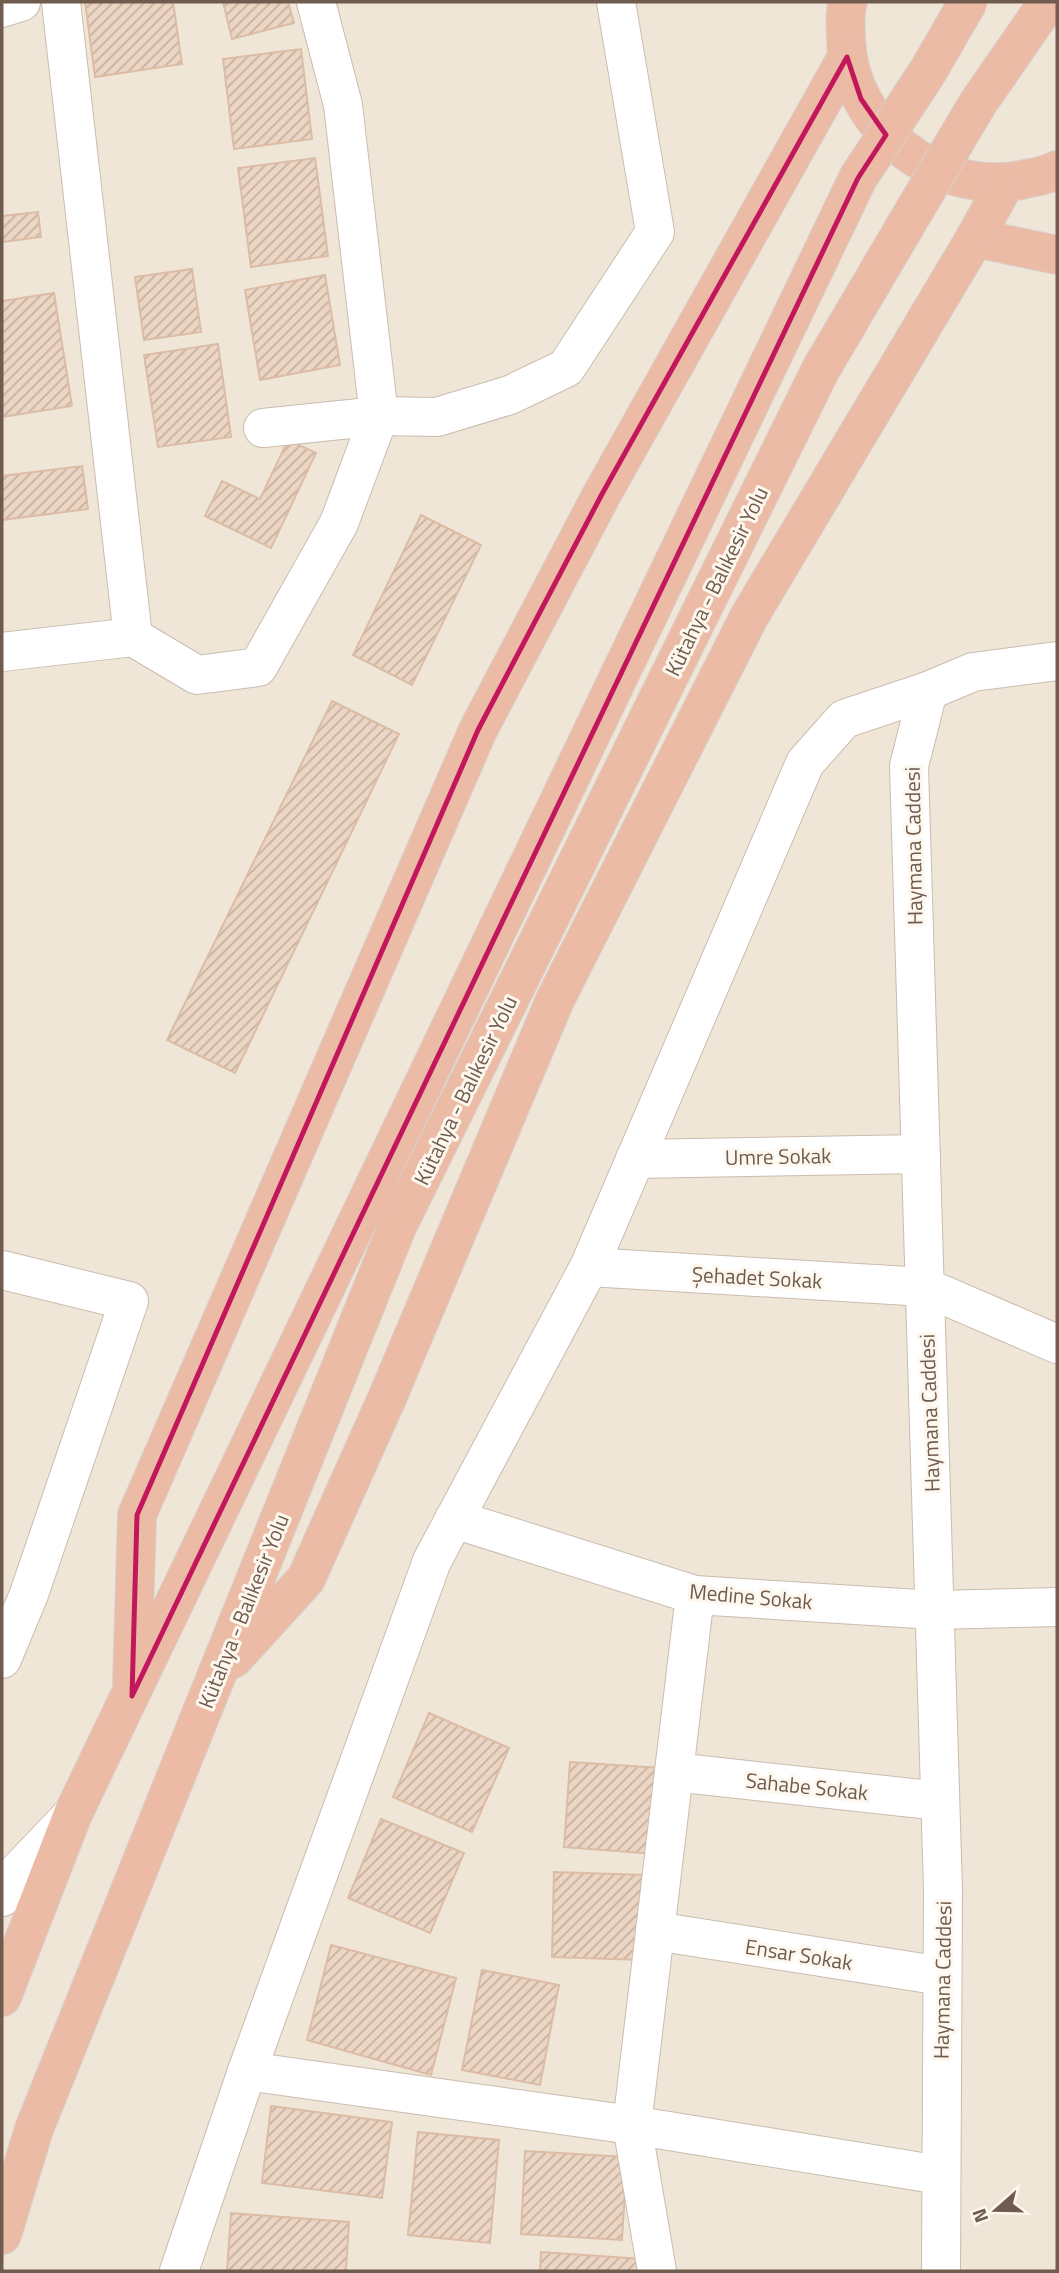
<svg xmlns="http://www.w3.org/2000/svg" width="1059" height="2273" font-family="'Titillium Web',sans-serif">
	<defs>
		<pattern id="building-hatch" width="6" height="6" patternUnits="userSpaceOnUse" patternTransform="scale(1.75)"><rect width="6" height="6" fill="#ecd5c3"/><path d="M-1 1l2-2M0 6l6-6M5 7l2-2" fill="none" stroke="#c4b0a1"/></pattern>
	</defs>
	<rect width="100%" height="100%" fill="#faf3e8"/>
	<rect fill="#f0e6d7" x="2" y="2" width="1055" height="2269"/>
	<g fill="url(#building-hatch)" stroke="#dcbca5" stroke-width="2">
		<path d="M 85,2 L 173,2 L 182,64 L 95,77 Z"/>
		<path d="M 223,2 L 288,2 L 294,23 L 232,39 Z"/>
		<path d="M 301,49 L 312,139 L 234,149 L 223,59 Z"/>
		<path d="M 315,158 L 328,256 L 251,267 L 238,168 Z"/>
		<path d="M 38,212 L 41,237 L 2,242 L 2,216 Z"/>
		<path d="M 192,269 L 201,332 L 144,340 L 135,277 Z"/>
		<path d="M 325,275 L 340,365 L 260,380 L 245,290 Z"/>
		<path d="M 54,293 L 72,406 L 2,417 L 2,301 Z"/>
		<path d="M 218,344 L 231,437 L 158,447 L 144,355 Z"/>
		<path d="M 288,440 L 316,453 L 271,548 L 205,516 L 222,481 L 260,499 Z"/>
		<path d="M 82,466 L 88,509 L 2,520 L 2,476 Z"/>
		<path d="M 421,515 L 481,545 L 412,685 L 353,655 Z"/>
		<path d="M 332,701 L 399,734 L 235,1073 L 167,1040 Z"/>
		<path d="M 429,1713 L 509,1748 L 472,1832 L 393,1797 Z"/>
		<path d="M 570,1762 L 661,1768 L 655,1854 L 564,1847 Z"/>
		<path d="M 381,1819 L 464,1853 L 430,1933 L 348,1898 Z"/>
		<path d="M 554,1872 L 645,1875 L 643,1960 L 552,1957 Z"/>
		<path d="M 331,1945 L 456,1978 L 431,2075 L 307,2040 Z"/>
		<path d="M 482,1970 L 559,1985 L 540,2085 L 462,2070 Z"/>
		<path d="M 271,2106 L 392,2122 L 382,2198 L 262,2183 Z"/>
		<path d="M 418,2132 L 499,2140 L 490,2243 L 408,2235 Z"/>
		<path d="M 525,2151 L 627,2157 L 622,2240 L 521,2234 Z"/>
		<path d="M 231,2213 L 349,2222 L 346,2271 L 227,2271 Z"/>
		<path d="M 541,2252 L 642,2259 L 641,2271 L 540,2271 Z"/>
	</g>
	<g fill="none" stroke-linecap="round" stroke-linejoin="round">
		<defs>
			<g id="minor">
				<path d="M 61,2 L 133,637"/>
				<path d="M 2,8 L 21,2"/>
				<path d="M 263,428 L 379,416 L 437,417 L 510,395 L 566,368 L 655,232 L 616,2"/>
				<path d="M 2,652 L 133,637 L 197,675 L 258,667 L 339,523 L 379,416 L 343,105 L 316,2"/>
				<path d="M 635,1159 L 921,1154"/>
				<path d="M 589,1267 L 925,1287 L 1057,1344"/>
				<path d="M 2,1270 L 129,1301 L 29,1594 L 2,1659"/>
				<path d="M 454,1519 L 695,1595 L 935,1610 L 1057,1607"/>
				<path d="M 674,1772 L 940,1801"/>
				<path d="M 2,1897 L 8,1882 L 73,1814"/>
				<path d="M 655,1931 L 942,1976"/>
				<path d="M 247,2071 L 632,2125 L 940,2175"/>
				<path d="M 179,2271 L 247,2071 L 432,1561 L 589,1267 L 805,763 L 844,719 L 928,691"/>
				<path d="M 657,2271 L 632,2125 L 695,1595"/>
				<path d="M 941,2271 L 943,1890 L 909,766 L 928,691 L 973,672 L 1057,661"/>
			</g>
			<g id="highway">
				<path d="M 848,2 C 844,14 846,26 846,39 C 849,126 935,196 1021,180 C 1034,177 1046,176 1057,170"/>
				<path d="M 975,238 L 1057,255"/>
				<path d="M 233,1659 L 306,1579 L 388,1396 L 555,1000 L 749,617 L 975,238 L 1005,183"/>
				<path d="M 132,1681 L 137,1515 L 478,730 L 602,494 L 847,57"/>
				<path d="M 2,1997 L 73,1814 L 858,178"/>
				<path d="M 2,2235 L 34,2129 L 397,1227 L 821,369 L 914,211"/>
			</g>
		</defs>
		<use href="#minor" stroke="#cabcaf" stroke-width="40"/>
		<use href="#highway" stroke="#d7d1ce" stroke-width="40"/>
		<use href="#minor" stroke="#fff" stroke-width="38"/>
		<use href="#highway" stroke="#ecbba6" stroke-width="38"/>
		<defs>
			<g id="highway-bridge">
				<path d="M 858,178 L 928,71 L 968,2"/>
				<path d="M 914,211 L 978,103 L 1048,2"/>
			</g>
		</defs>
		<use href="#highway-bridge" stroke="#d7d1ce" stroke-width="40" stroke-linecap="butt"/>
		<use href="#highway-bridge" stroke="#ecbba6" stroke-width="38"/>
	</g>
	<path fill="none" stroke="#c2185b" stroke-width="5" stroke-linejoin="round" d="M 847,57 L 861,99 L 886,135 L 858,178 L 132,1696 L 137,1515 L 478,730 L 602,494 Z"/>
	<g text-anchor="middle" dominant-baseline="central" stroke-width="6" stroke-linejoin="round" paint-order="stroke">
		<g font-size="21" fill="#705c4f" stroke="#fdf7ee">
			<text transform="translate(716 581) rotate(-64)">Kütahya - Balıkesir Yolu</text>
			<text transform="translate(913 846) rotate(-91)">Haymana Caddesi</text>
			<text transform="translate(465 1090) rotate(-64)">Kütahya - Balıkesir Yolu</text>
			<text transform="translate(778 1156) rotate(-1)">Umre Sokak</text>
			<text transform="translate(757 1277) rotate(3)">Şehadet Sokak</text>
			<text transform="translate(929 1413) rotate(-92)">Haymana Caddesi</text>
			<text transform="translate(751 1596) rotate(5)">Medine Sokak</text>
			<text transform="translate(243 1611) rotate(-68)">Kütahya - Balıkesir Yolu</text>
			<text transform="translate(807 1786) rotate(6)">Sahabe Sokak</text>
			<text transform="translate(799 1954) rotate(9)">Ensar Sokak</text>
			<text transform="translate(942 1980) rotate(-89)">Haymana Caddesi</text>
		</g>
	</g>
	<rect width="1059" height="2273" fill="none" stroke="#705c4f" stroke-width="7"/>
	<g transform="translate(996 2210) rotate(250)" stroke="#fdf7ee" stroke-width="5" paint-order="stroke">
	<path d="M0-5L12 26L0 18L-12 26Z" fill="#705c4f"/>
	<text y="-10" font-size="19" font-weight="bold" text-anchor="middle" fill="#705c4f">N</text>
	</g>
</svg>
